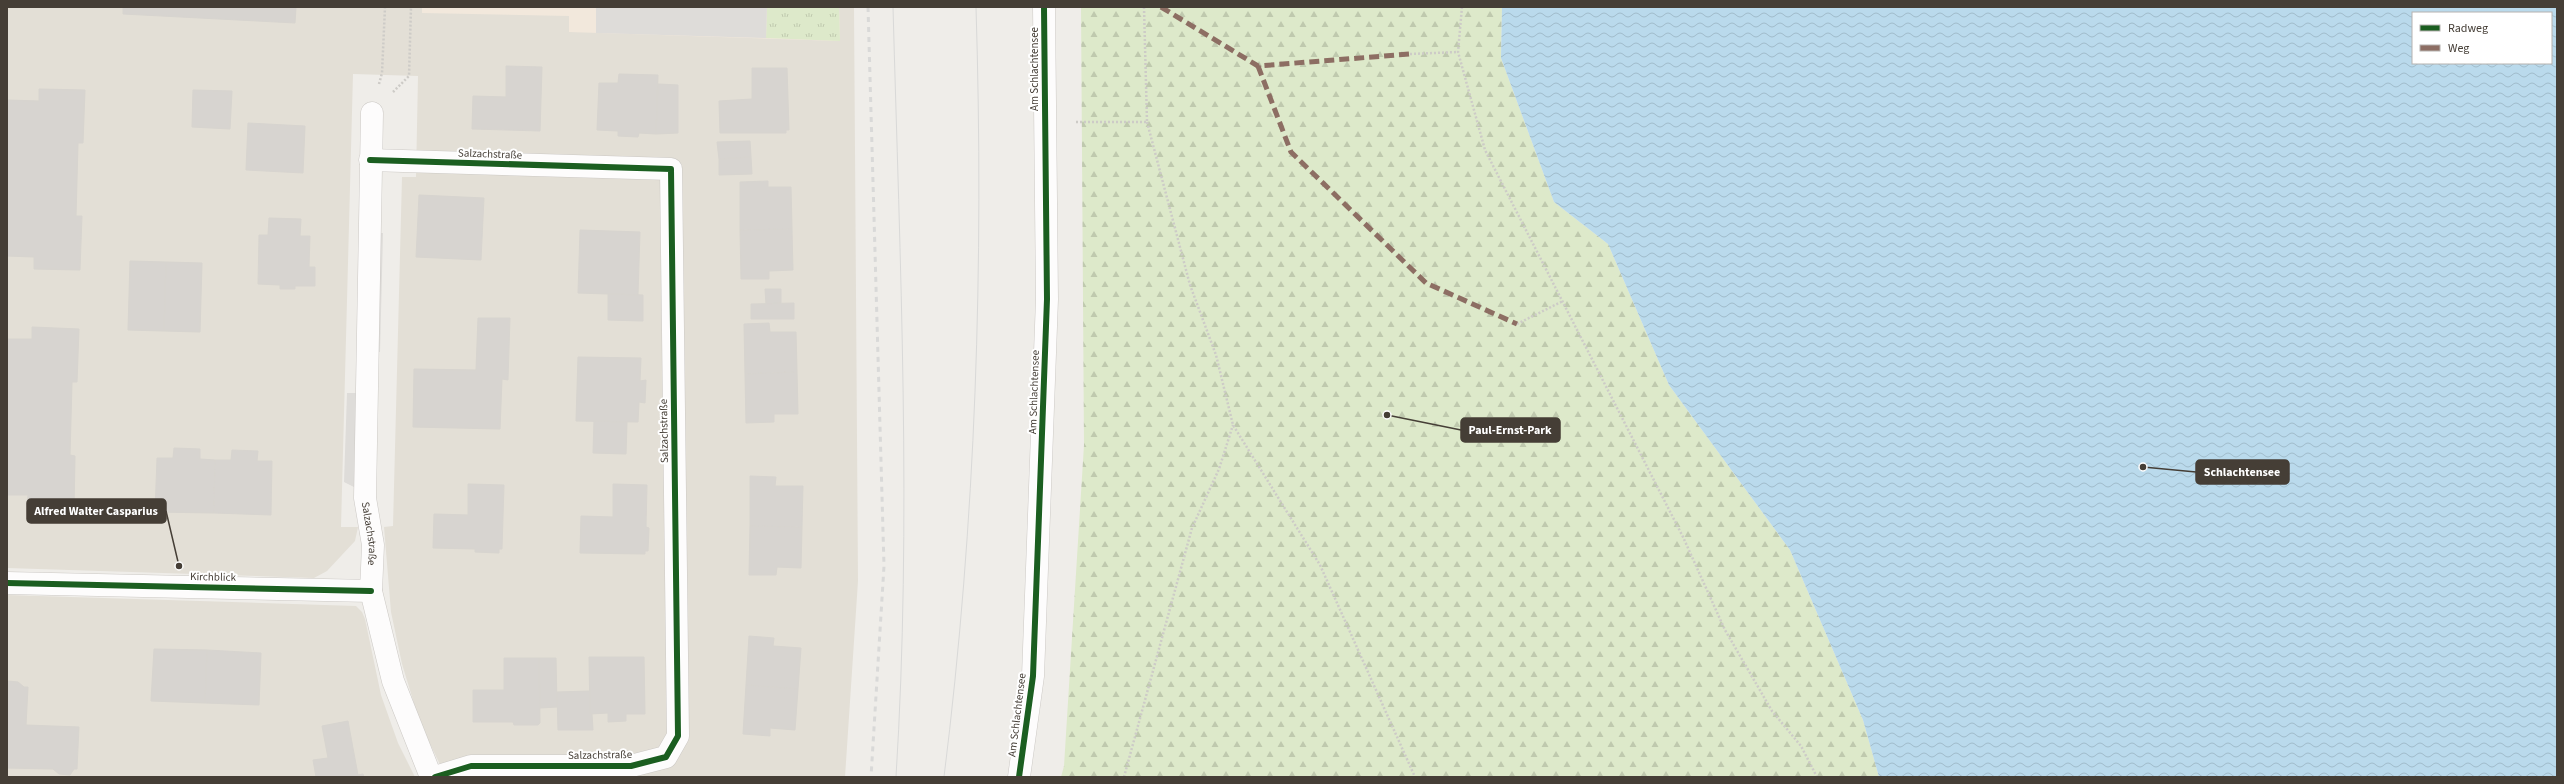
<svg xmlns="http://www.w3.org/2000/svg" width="2564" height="784" font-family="'Source Sans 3',sans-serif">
	<defs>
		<pattern id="grass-tufts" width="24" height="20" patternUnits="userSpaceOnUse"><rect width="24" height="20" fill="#dde9ca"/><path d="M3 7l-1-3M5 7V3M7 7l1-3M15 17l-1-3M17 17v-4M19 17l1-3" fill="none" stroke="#bfc9ae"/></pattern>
		<pattern id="forest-firs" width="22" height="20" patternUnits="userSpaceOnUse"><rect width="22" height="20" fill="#dde9ca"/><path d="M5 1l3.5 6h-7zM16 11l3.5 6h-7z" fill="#bfc9ae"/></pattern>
		<pattern id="water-waves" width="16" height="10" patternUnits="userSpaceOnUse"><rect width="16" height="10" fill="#badaec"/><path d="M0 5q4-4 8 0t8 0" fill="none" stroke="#a1bccb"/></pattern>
	</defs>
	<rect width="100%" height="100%" fill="#efede9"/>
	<g fill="#e3dfd6">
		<path d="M 7,7 L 854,7 L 858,581 L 845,777 L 446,777 L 420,723 L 402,664 L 391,612 L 384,527 L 393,526 L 402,177 L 416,177 L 418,76 L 353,74 L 341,527 L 358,527 L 355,541 L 327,571 L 314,578 L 7,568 Z"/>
		<path d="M 7,595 L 356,606 L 362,612 L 365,619 L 381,695 L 398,743 L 415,777 L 7,777 Z"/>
	</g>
	<path fill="#f2e8dc" d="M 422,7 L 839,7 L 840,41 L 569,32 L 569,16 L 422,13 Z"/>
	<path fill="url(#grass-tufts)" d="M 767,7 L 839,7 L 840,41 L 766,38 Z"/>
	<path fill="url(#forest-firs)" d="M 1081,7 L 1502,7 L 1501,58 L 1554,202 L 1608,244 L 1669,385 L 1790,550 L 1863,720 L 1879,777 L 1061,777 L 1064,766 L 1084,445 Z"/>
	<g fill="#dedcd9">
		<path d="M 596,7 L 767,7 L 766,38 L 596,33 Z"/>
		<path d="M 377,233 L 383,233 L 380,352 L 371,352 Z"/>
		<path d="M 347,393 L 356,393 L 354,487 L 344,482 Z"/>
	</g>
	<path fill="url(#water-waves)" fill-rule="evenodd" d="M 1502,7 L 2557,7 L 2557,777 L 1879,777 L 1863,720 L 1790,550 L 1669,385 L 1608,244 L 1554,202 L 1501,58 ZM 2413,13 L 2551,13 L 2551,63 L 2413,63 Z"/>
	<g fill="#d7d4d0" stroke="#d7d4cf">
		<path d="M 123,7 L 296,7 L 295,23 L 123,14 Z"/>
		<path d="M 506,66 L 542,67 L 540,131 L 472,129 L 473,96 L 506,97 Z"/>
		<path d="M 752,68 L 787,68 L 789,130 L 786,130 L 786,133 L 720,133 L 719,101 L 752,99 Z"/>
		<path d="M 619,74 L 658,75 L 656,134 L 639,133 L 638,137 L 618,136 L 618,131 L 597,130 L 599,83 L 618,83 Z"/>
		<path d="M 658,84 L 678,85 L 678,133 L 656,134 Z"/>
		<path d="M 39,89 L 85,90 L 83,143 L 78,143 L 76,216 L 82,216 L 80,270 L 34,269 L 34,257 L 7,256 L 7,100 L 39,101 Z"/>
		<path d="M 193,90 L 232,91 L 230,129 L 192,127 Z"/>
		<path d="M 248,123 L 305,126 L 303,173 L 246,170 Z"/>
		<path d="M 750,141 L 751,157 L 719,159 L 717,142 Z"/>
		<path d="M 751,157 L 752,174 L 719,175 L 719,159 Z"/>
		<path d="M 768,181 L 768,187 L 791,187 L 792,229 L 740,230 L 740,182 Z"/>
		<path d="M 419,195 L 484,198 L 481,260 L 416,257 Z"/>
		<path d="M 269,218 L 301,219 L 300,236 L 310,236 L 309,267 L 315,267 L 315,286 L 295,286 L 295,289 L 280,289 L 280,285 L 258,284 L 259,235 L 268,235 Z"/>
		<path d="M 792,229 L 793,270 L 769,271 L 769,279 L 741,279 L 740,230 Z"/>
		<path d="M 580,230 L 640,232 L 638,295 L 578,293 Z"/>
		<path d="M 130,261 L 166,262 L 164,331 L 128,330 Z"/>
		<path d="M 166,262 L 202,263 L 200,332 L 164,331 Z"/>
		<path d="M 765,289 L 781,289 L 781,303 L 766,304 Z"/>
		<path d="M 608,294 L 643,295 L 643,321 L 608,320 Z"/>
		<path d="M 794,303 L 794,319 L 751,319 L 751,304 Z"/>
		<path d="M 478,318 L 510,318 L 508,380 L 502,379 L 500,429 L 413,427 L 414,369 L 476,370 Z"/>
		<path d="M 769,323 L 770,332 L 796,332 L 797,372 L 745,374 L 744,324 Z"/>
		<path d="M 32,327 L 79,329 L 77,382 L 72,382 L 70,455 L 75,456 L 74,508 L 27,507 L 28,495 L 7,495 L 7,339 L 32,339 Z"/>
		<path d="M 578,357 L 641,358 L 640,381 L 646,380 L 645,403 L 639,402 L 638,422 L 576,421 Z"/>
		<path d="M 797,372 L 798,414 L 774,414 L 774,422 L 746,423 L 745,374 Z"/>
		<path d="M 594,421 L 627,422 L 626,454 L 593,453 Z"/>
		<path d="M 174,448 L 200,449 L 200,459 L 215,460 L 214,513 L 155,512 L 157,458 L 173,458 Z"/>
		<path d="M 232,450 L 258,451 L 257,461 L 272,461 L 271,515 L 214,513 L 215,460 L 231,460 Z"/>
		<path d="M 750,476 L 776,477 L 775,486 L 803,486 L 802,527 L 750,526 Z"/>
		<path d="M 468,484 L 504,485 L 502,549 L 499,549 L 499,553 L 475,552 L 475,549 L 433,548 L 434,514 L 468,515 Z"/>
		<path d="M 613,484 L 647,485 L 646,527 L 649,528 L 648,551 L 645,551 L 645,554 L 580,553 L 581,516 L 613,517 Z"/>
		<path d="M 750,526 L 802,527 L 801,568 L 777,567 L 776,575 L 749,575 Z"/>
		<path d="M 749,636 L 774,638 L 773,646 L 801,648 L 798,689 L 746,685 Z"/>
		<path d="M 154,649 L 207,650 L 205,703 L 151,701 Z"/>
		<path d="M 207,650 L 261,653 L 259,705 L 205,703 Z"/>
		<path d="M 589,657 L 644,657 L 645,714 L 626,714 L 626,721 L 608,722 L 608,713 L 590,714 Z"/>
		<path d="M 504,658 L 539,658 L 540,723 L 538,725 L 514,725 L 513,722 L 473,722 L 473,690 L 504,690 Z"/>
		<path d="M 539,658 L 556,658 L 557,707 L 540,708 Z"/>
		<path d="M 8,681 L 18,682 L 24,687 L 28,687 L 26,725 L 79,727 L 77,769 L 74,769 L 70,775 L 59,774 L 53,769 L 7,768 Z"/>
		<path d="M 746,685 L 798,689 L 795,730 L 770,728 L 770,736 L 743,734 Z"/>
		<path d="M 590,691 L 590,714 L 592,714 L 593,730 L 558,730 L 557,692 Z"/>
		<path d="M 348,721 L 358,775 L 363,774 L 364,777 L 316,777 L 313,760 L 328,758 L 322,726 Z"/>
	</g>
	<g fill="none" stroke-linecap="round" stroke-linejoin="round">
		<defs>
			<g id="street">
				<path id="s1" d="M 372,113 L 365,498 L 373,545 L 371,591 L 393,681 L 431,777"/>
				<path d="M 370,160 L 671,169 L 678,736 L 666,757 L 631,766 L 471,766 L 435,777"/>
				<path d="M 7,583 L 371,591"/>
				<path d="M 1019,777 L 1033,676 L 1047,299 L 1044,7"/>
			</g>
		</defs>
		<use href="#street" stroke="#ccc9c5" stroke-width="23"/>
		<g stroke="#cdcbc7" stroke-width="2.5" stroke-dasharray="2 2" stroke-linecap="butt">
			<path d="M 1462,7 L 1458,52 L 1485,150 L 1683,537 L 1725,630 L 1772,711 L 1801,746 L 1817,777"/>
			<path d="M 1410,54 L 1458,52"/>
			<path d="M 379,84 L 382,73 L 385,7"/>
			<path d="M 393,92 L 409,76 L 411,7"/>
			<path d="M 1076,122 L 1147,122 L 1144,7"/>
			<path d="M 1147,122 L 1190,285 L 1216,355 L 1233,425 L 1320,565 L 1415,777"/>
			<path d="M 1517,324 L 1563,301"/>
			<path d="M 1124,777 L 1192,528 L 1219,469 L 1233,425"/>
		</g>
		<use href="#street" stroke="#fdfcfc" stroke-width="22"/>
		<g stroke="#d9d9d8" stroke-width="1">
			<path d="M 893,7 C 900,264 912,520 896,777"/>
			<path d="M 944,777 C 976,521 984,264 976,7"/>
		</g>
		<path stroke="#d9d9d8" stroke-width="3" stroke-dasharray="5 5" stroke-linecap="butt" d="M 868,7 L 884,566 L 871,777"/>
		<g stroke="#8d6e63" stroke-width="5" stroke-dasharray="10 5" stroke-linecap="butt">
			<path d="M 1161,7 L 1258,66 L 1410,54"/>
			<path d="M 1258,66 L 1291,152 L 1426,283 L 1517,324"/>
		</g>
		<defs>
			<g id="cycleway">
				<path d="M 370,160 L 671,169 L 678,736 L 666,757 L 631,766 L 471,766 L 435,777"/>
				<path d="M 7,583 L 371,591"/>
				<path d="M 1019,777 L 1033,676 L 1047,299 L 1044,7"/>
			</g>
		</defs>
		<use href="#cycleway" stroke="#fff" stroke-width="8"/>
		<use href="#cycleway" stroke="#1b5e20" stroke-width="6"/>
	</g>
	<g text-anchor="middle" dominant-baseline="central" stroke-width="4" stroke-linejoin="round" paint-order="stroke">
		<g font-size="11" fill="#453e36" stroke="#fff">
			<text transform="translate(1034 69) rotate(-90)">Am Schlachtensee</text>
			<text transform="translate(490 154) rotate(2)">Salzachstraße</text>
			<text transform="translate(1034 392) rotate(-88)">Am Schlachtensee</text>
			<text transform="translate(664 431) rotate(-91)">Salzachstraße</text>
			<text stroke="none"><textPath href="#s1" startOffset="421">Salzachstraße</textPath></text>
			<text transform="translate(213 577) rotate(1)">Kirchblick</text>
			<text transform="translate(1017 715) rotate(-83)">Am Schlachtensee</text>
			<text transform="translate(600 755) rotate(-1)">Salzachstraße</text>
		</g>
	</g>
	<path fill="none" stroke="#453e36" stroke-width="1.5" d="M1387 415L1461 430M2143 467L2196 472M179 566L166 511"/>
	<g fill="#453e36" stroke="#fff" stroke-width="1.5">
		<circle cx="1387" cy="415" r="4"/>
		<circle cx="2143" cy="467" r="4"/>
		<circle cx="179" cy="566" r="4"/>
	</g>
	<g fill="#453e36" stroke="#453e36" stroke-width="1.5">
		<rect x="1461" y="418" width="99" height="24" rx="4"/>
		<rect x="2196" y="460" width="93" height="24" rx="4"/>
		<rect x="27" y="499" width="139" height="24" rx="4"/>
	</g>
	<g font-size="12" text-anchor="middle" font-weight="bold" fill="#fff">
		<text x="1510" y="434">Paul-Ernst-Park</text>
		<text x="2242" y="476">Schlachtensee</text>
		<text x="96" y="515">Alfred Walter Casparius</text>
	</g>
	<rect width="2564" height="784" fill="none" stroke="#453e36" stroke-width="16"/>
	<rect x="2412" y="12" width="140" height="52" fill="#ffffff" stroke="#b5b2af"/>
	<rect x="2420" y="25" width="20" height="6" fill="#1b5e20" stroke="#b5b2af"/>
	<text x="2448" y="32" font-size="12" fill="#453e36">Radweg</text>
	<rect x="2420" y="45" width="20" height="6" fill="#8d6e63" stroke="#b5b2af"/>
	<text x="2448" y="52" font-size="12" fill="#453e36">Weg</text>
</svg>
